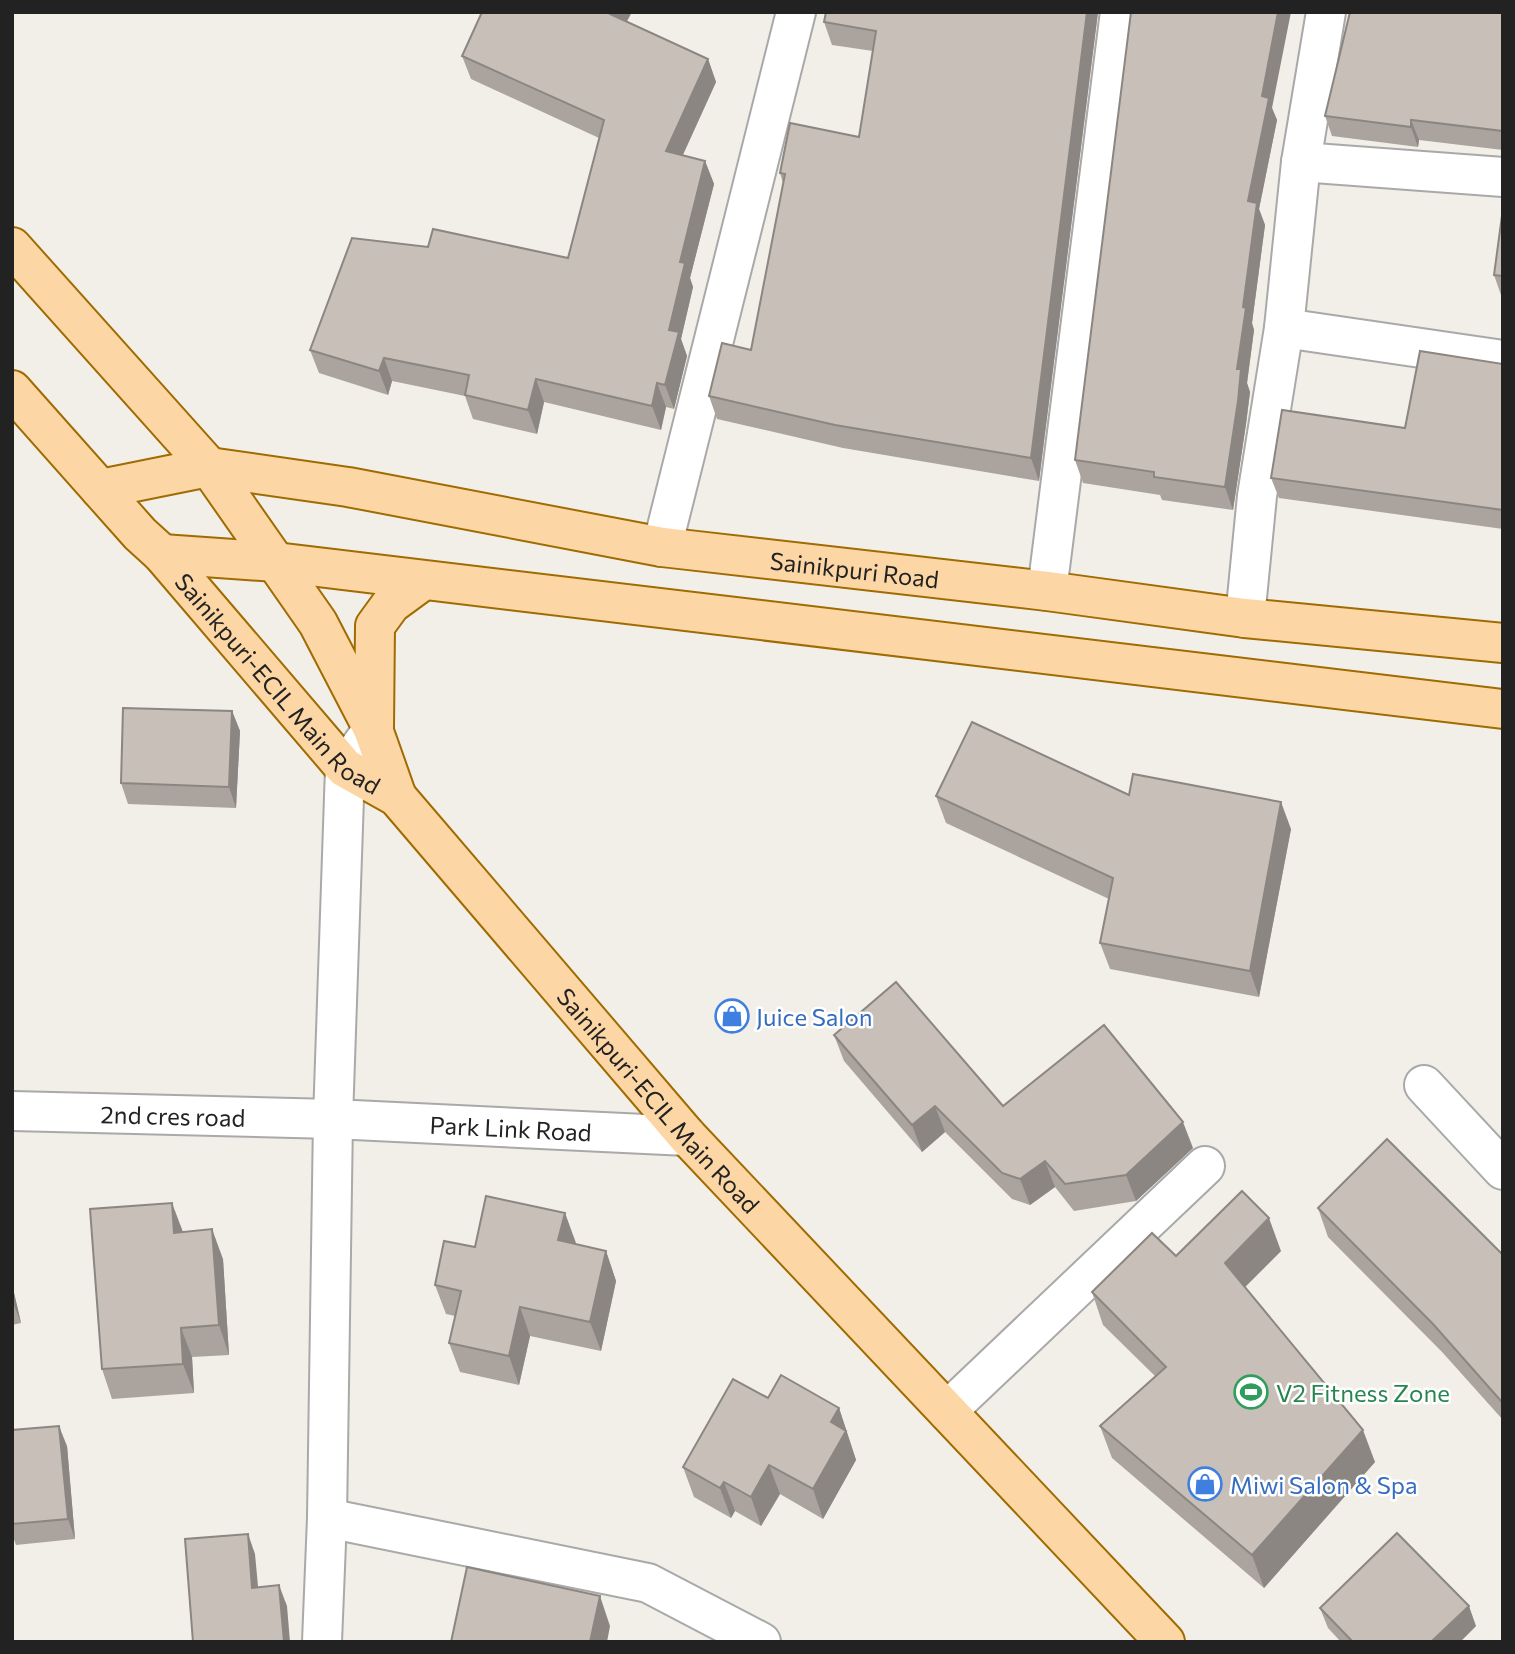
<svg xmlns="http://www.w3.org/2000/svg" width="1515" height="1654" font-family="Commissioner,sans-serif">
	<rect width="100%" height="100%" fill="#f2efe9"/>
	<g fill="none" stroke-linecap="round" stroke-linejoin="round">
		<defs>
			<g id="minor">
				<path d="M 1301,162 L 1503,177"/>
				<path d="M 1284,328 L 1503,360"/>
				<path d="M 662,547 L 796,12"/>
				<path d="M 1047,591 L 1120,12"/>
				<path d="M 1245,618 L 1257,496 L 1284,328 L 1301,162 L 1326,12"/>
				<path d="M 1424,1085 L 1503,1170"/>
				<path id="s1" d="M 12,1111 L 333,1119 L 687,1136"/>
				<path d="M 947,1411 L 1205,1166"/>
				<path d="M 327,1518 L 648,1583 L 761,1642"/>
				<path d="M 322,1642 L 327,1518 L 333,1119 L 345,768 L 373,729"/>
			</g>
			<g id="major">
				<path d="M 12,247 L 209,467 L 318,623 L 373,729 L 397,797"/>
				<path id="s2" d="M 12,390 L 140,534 L 162,554 L 345,768 L 397,797 L 687,1136 L 1165,1642"/>
				<path id="s3" d="M 100,489 L 209,467 L 348,487 L 662,547 L 1047,591 L 1245,618 L 1503,643"/>
				<path d="M 162,554 L 276,562 L 1503,709"/>
				<path d="M 374,727 L 375,626 L 391,604 L 421,582"/>
			</g>
		</defs>
		<use href="#minor" stroke="#a9a9a9" stroke-width="42"/>
		<use href="#major" stroke="#a06b00" stroke-width="42"/>
		<use href="#minor" stroke="#fff" stroke-width="38"/>
		<use href="#major" stroke="#fcd6a4" stroke-width="38"/>
	</g>
	<g fill="#aba49e">
		<path d="M 1098,12 L 1039,481 L 843,448 L 717,419 L 709,396 L 751,350 L 783,183 L 780,173 L 859,137 L 873,51 L 832,45 L 824,22 Z"/>
		<path d="M 1503,12 L 1503,150 L 1419,140 L 1418,147 L 1332,136 L 1325,116 Z"/>
		<path d="M 627,22 L 708,59 L 716,82 L 683,155 L 705,161 L 714,184 L 690,278 L 693,287 L 681,339 L 687,356 L 674,409 L 666,407 L 661,430 L 544,402 L 537,434 L 473,419 L 465,396 L 392,381 L 388,395 L 319,373 L 310,350 L 428,247 L 568,258 L 599,138 L 471,79 L 462,56 Z"/>
		<path d="M 1272,108 L 1277,120 L 1259,209 L 1265,225 L 1252,323 L 1254,330 L 1247,383 L 1250,392 L 1246,424 L 1233,510 L 1162,500 L 1160,495 L 1083,483 L 1075,460 Z"/>
		<path d="M 1503,208 L 1503,295 L 1501,295 L 1494,275 Z"/>
		<path d="M 1503,364 L 1503,529 L 1279,498 L 1271,478 L 1405,428 Z"/>
		<path d="M 232,711 L 240,731 L 236,808 L 128,804 L 121,783 Z"/>
		<path d="M 1129,795 L 1291,829 L 1259,997 L 1110,969 L 1100,943 L 1109,899 L 946,823 L 936,796 Z"/>
		<path d="M 834,1035 L 1003,1106 L 1193,1148 L 1136,1201 L 1074,1211 L 1055,1187 L 1030,1205 L 1012,1199 L 945,1132 L 922,1152 L 844,1061 Z"/>
		<path d="M 1318,1208 L 1503,1255 L 1503,1420 L 1443,1353 L 1328,1237 Z"/>
		<path d="M 565,1213 L 575,1244 L 606,1251 L 616,1281 L 601,1351 L 530,1336 L 519,1385 L 460,1372 L 449,1343 L 455,1316 L 446,1314 L 435,1285 L 475,1247 Z"/>
		<path d="M 182,1232 L 223,1259 L 229,1355 L 192,1357 L 194,1393 L 112,1399 L 102,1369 Z"/>
		<path d="M 1281,1251 L 1245,1287 L 1375,1462 L 1264,1588 L 1112,1458 L 1100,1426 L 1155,1376 L 1103,1325 L 1092,1292 L 1176,1256 Z"/>
		<path d="M 12,1284 L 21,1323 L 12,1325 Z"/>
		<path d="M 768,1398 L 839,1408 L 856,1460 L 823,1519 L 780,1494 L 761,1526 L 735,1511 L 731,1518 L 694,1497 L 683,1467 Z"/>
		<path d="M 12,1430 L 67,1446 L 75,1539 L 16,1545 L 12,1534 Z"/>
		<path d="M 1320,1608 L 1476,1626 L 1460,1642 L 1341,1642 L 1328,1628 Z"/>
	</g>
	<g fill="#8b8681">
		<path d="M 611,12 L 632,12 L 618,38 L 610,14 Z"/>
		<path d="M 1087,12 L 1098,12 L 1039,481 L 1031,458 Z"/>
		<path d="M 1278,12 L 1291,12 L 1272,108 L 1277,120 L 1259,209 L 1265,225 L 1252,323 L 1254,330 L 1247,383 L 1250,392 L 1246,424 L 1233,510 L 1225,487 L 1243,307 L 1248,201 L 1262,96 Z"/>
		<path d="M 708,59 L 716,82 L 674,174 L 666,151 Z"/>
		<path d="M 1411,120 L 1419,140 L 1418,147 L 1411,127 Z"/>
		<path d="M 705,161 L 714,184 L 690,278 L 693,287 L 681,339 L 687,356 L 674,409 L 665,385 L 669,330 L 680,262 Z"/>
		<path d="M 384,358 L 392,381 L 388,395 L 379,371 Z"/>
		<path d="M 536,379 L 544,402 L 537,434 L 528,410 Z"/>
		<path d="M 657,383 L 666,407 L 661,430 L 652,406 Z"/>
		<path d="M 232,711 L 240,731 L 236,808 L 229,787 Z"/>
		<path d="M 1281,802 L 1291,829 L 1259,997 L 1250,971 Z"/>
		<path d="M 935,1106 L 945,1132 L 922,1152 L 912,1125 Z"/>
		<path d="M 1183,1122 L 1193,1148 L 1136,1201 L 1126,1175 Z"/>
		<path d="M 1045,1161 L 1055,1187 L 1030,1205 L 1020,1179 Z"/>
		<path d="M 172,1203 L 183,1232 L 174,1233 Z"/>
		<path d="M 565,1213 L 576,1243 L 569,1270 L 558,1240 Z"/>
		<path d="M 1269,1218 L 1281,1251 L 1237,1295 L 1225,1263 Z"/>
		<path d="M 212,1229 L 223,1259 L 229,1355 L 219,1325 Z"/>
		<path d="M 606,1251 L 616,1281 L 601,1351 L 590,1322 Z"/>
		<path d="M 12,1284 L 21,1323 L 12,1300 Z"/>
		<path d="M 520,1307 L 530,1336 L 519,1385 L 509,1356 Z"/>
		<path d="M 181,1328 L 192,1357 L 194,1393 L 183,1364 Z"/>
		<path d="M 839,1408 L 856,1460 L 823,1519 L 813,1489 L 831,1422 Z"/>
		<path d="M 59,1426 L 67,1446 L 75,1539 L 68,1519 Z"/>
		<path d="M 1363,1430 L 1375,1462 L 1264,1588 L 1252,1555 Z"/>
		<path d="M 769,1465 L 780,1494 L 761,1526 L 751,1497 Z"/>
		<path d="M 724,1482 L 735,1511 L 731,1518 L 720,1488 Z"/>
		<path d="M 248,1534 L 255,1554 L 260,1608 L 252,1588 Z"/>
		<path d="M 279,1585 L 287,1606 L 290,1642 L 284,1642 Z"/>
		<path d="M 600,1596 L 610,1626 L 607,1642 L 590,1642 Z"/>
		<path d="M 1469,1606 L 1476,1626 L 1460,1642 L 1431,1642 Z"/>
	</g>
	<g fill="#c7bfb8" stroke="#8b8681" stroke-width="2">
		<path d="M 482,12 L 611,12 L 610,14 L 708,59 L 666,151 L 705,161 L 680,262 L 685,263 L 669,330 L 679,332 L 665,385 L 657,383 L 652,406 L 536,379 L 528,410 L 465,395 L 469,375 L 384,358 L 379,371 L 310,350 L 352,238 L 428,247 L 433,229 L 568,258 L 604,120 L 462,56 Z"/>
		<path d="M 826,12 L 1087,12 L 1031,458 L 835,425 L 709,396 L 722,343 L 751,350 L 785,174 L 780,173 L 790,123 L 859,137 L 876,31 L 824,22 Z"/>
		<path d="M 1131,12 L 1278,12 L 1262,96 L 1269,98 L 1248,201 L 1257,203 L 1243,307 L 1246,308 L 1237,369 L 1241,369 L 1238,401 L 1225,487 L 1154,477 L 1154,472 L 1075,460 Z"/>
		<path d="M 1350,12 L 1503,12 L 1503,131 L 1411,120 L 1411,127 L 1325,116 Z"/>
		<path d="M 1503,208 L 1503,276 L 1494,275 Z"/>
		<path d="M 1420,351 L 1503,364 L 1503,510 L 1271,478 L 1282,410 L 1405,428 Z"/>
		<path d="M 123,708 L 232,711 L 229,787 L 121,783 Z"/>
		<path d="M 972,722 L 1129,795 L 1133,774 L 1281,802 L 1250,971 L 1100,943 L 1113,878 L 936,796 Z"/>
		<path d="M 896,982 L 1003,1106 L 1104,1025 L 1183,1122 L 1126,1175 L 1065,1184 L 1045,1161 L 1020,1179 L 1002,1173 L 935,1106 L 912,1125 L 834,1035 Z"/>
		<path d="M 1387,1139 L 1503,1255 L 1503,1400 L 1501,1401 L 1433,1324 L 1318,1208 Z"/>
		<path d="M 1242,1191 L 1269,1218 L 1225,1263 L 1363,1430 L 1252,1555 L 1100,1426 L 1166,1367 L 1092,1292 L 1152,1233 L 1176,1256 Z"/>
		<path d="M 486,1196 L 565,1213 L 558,1240 L 606,1251 L 590,1322 L 520,1307 L 509,1356 L 449,1343 L 461,1291 L 435,1285 L 444,1241 L 475,1247 Z"/>
		<path d="M 172,1203 L 174,1233 L 212,1229 L 219,1325 L 181,1328 L 183,1364 L 102,1369 L 90,1209 Z"/>
		<path d="M 781,1375 L 839,1408 L 831,1422 L 846,1431 L 813,1489 L 769,1465 L 751,1497 L 724,1482 L 720,1488 L 683,1467 L 733,1379 L 768,1398 Z"/>
		<path d="M 59,1426 L 68,1519 L 12,1524 L 12,1430 Z"/>
		<path d="M 1397,1533 L 1469,1606 L 1431,1642 L 1353,1642 L 1320,1608 Z"/>
		<path d="M 248,1534 L 252,1588 L 279,1585 L 284,1642 L 193,1642 L 185,1539 Z"/>
		<path d="M 467,1567 L 600,1596 L 590,1642 L 451,1642 Z"/>
	</g>
	<defs>
		<symbol id="shop-ring" viewBox="-11 -11 22 22"><circle r="9.5" fill="#fff" stroke="#3f7fe0" stroke-width="1.5"/><path d="M-5-2.5h2.3a2.7 3.5 0 0 1 5.4 0H5L5.5 6h-11ZM-1.5-2.5h3a1.5 2.3 0 0 0-3 0Z" fill="#3f7fe0"/></symbol>
		<symbol id="stadium-ring" viewBox="-11 -11 22 22"><circle r="9.5" fill="#fff" stroke="#2e9e5b" stroke-width="1.5"/><path d="M0-5a6.5 5 0 1 0 0 10a6.5 5 0 1 0 0-10ZM-3.5-1.8h7v3.6h-7Z" fill="#2e9e5b"/></symbol>
	</defs>
	<g fill-rule="evenodd">
		<use href="#shop-ring" x="713" y="997" width="38" height="38"/>
		<use href="#stadium-ring" x="1232" y="1373" width="38" height="38"/>
		<use href="#shop-ring" x="1186" y="1465" width="38" height="38"/>
	</g>
	<g text-anchor="middle" dominant-baseline="central" stroke-width="5" stroke-linejoin="round" paint-order="stroke">
		<g font-size="24" fill="#222" stroke="#fff">
			<text stroke="none"><textPath href="#s3" startOffset="765">Sainikpuri Road</textPath></text>
			<text stroke="none"><textPath href="#s2" startOffset="397">Sainikpuri-ECIL Main Road</textPath></text>
			<text stroke="none"><textPath href="#s2" startOffset="964">Sainikpuri-ECIL Main Road</textPath></text>
			<text stroke="none"><textPath href="#s1" startOffset="161">2nd cres road</textPath></text>
			<text stroke="none"><textPath href="#s1" startOffset="499">Park Link Road</textPath></text>
		</g>
		<g font-size="24" fill="#366cbe" stroke="#fff" text-anchor="start">
			<text x="756" y="1016">Juice Salon</text>
			<text x="1230" y="1484">Miwi Salon &amp; Spa</text>
		</g>
		<g font-size="24" fill="#27864d" stroke="#fff" text-anchor="start">
			<text x="1276" y="1392">V2 Fitness Zone</text>
		</g>
	</g>
	<rect width="1515" height="1654" fill="none" stroke="#222222" stroke-width="28"/>
</svg>
